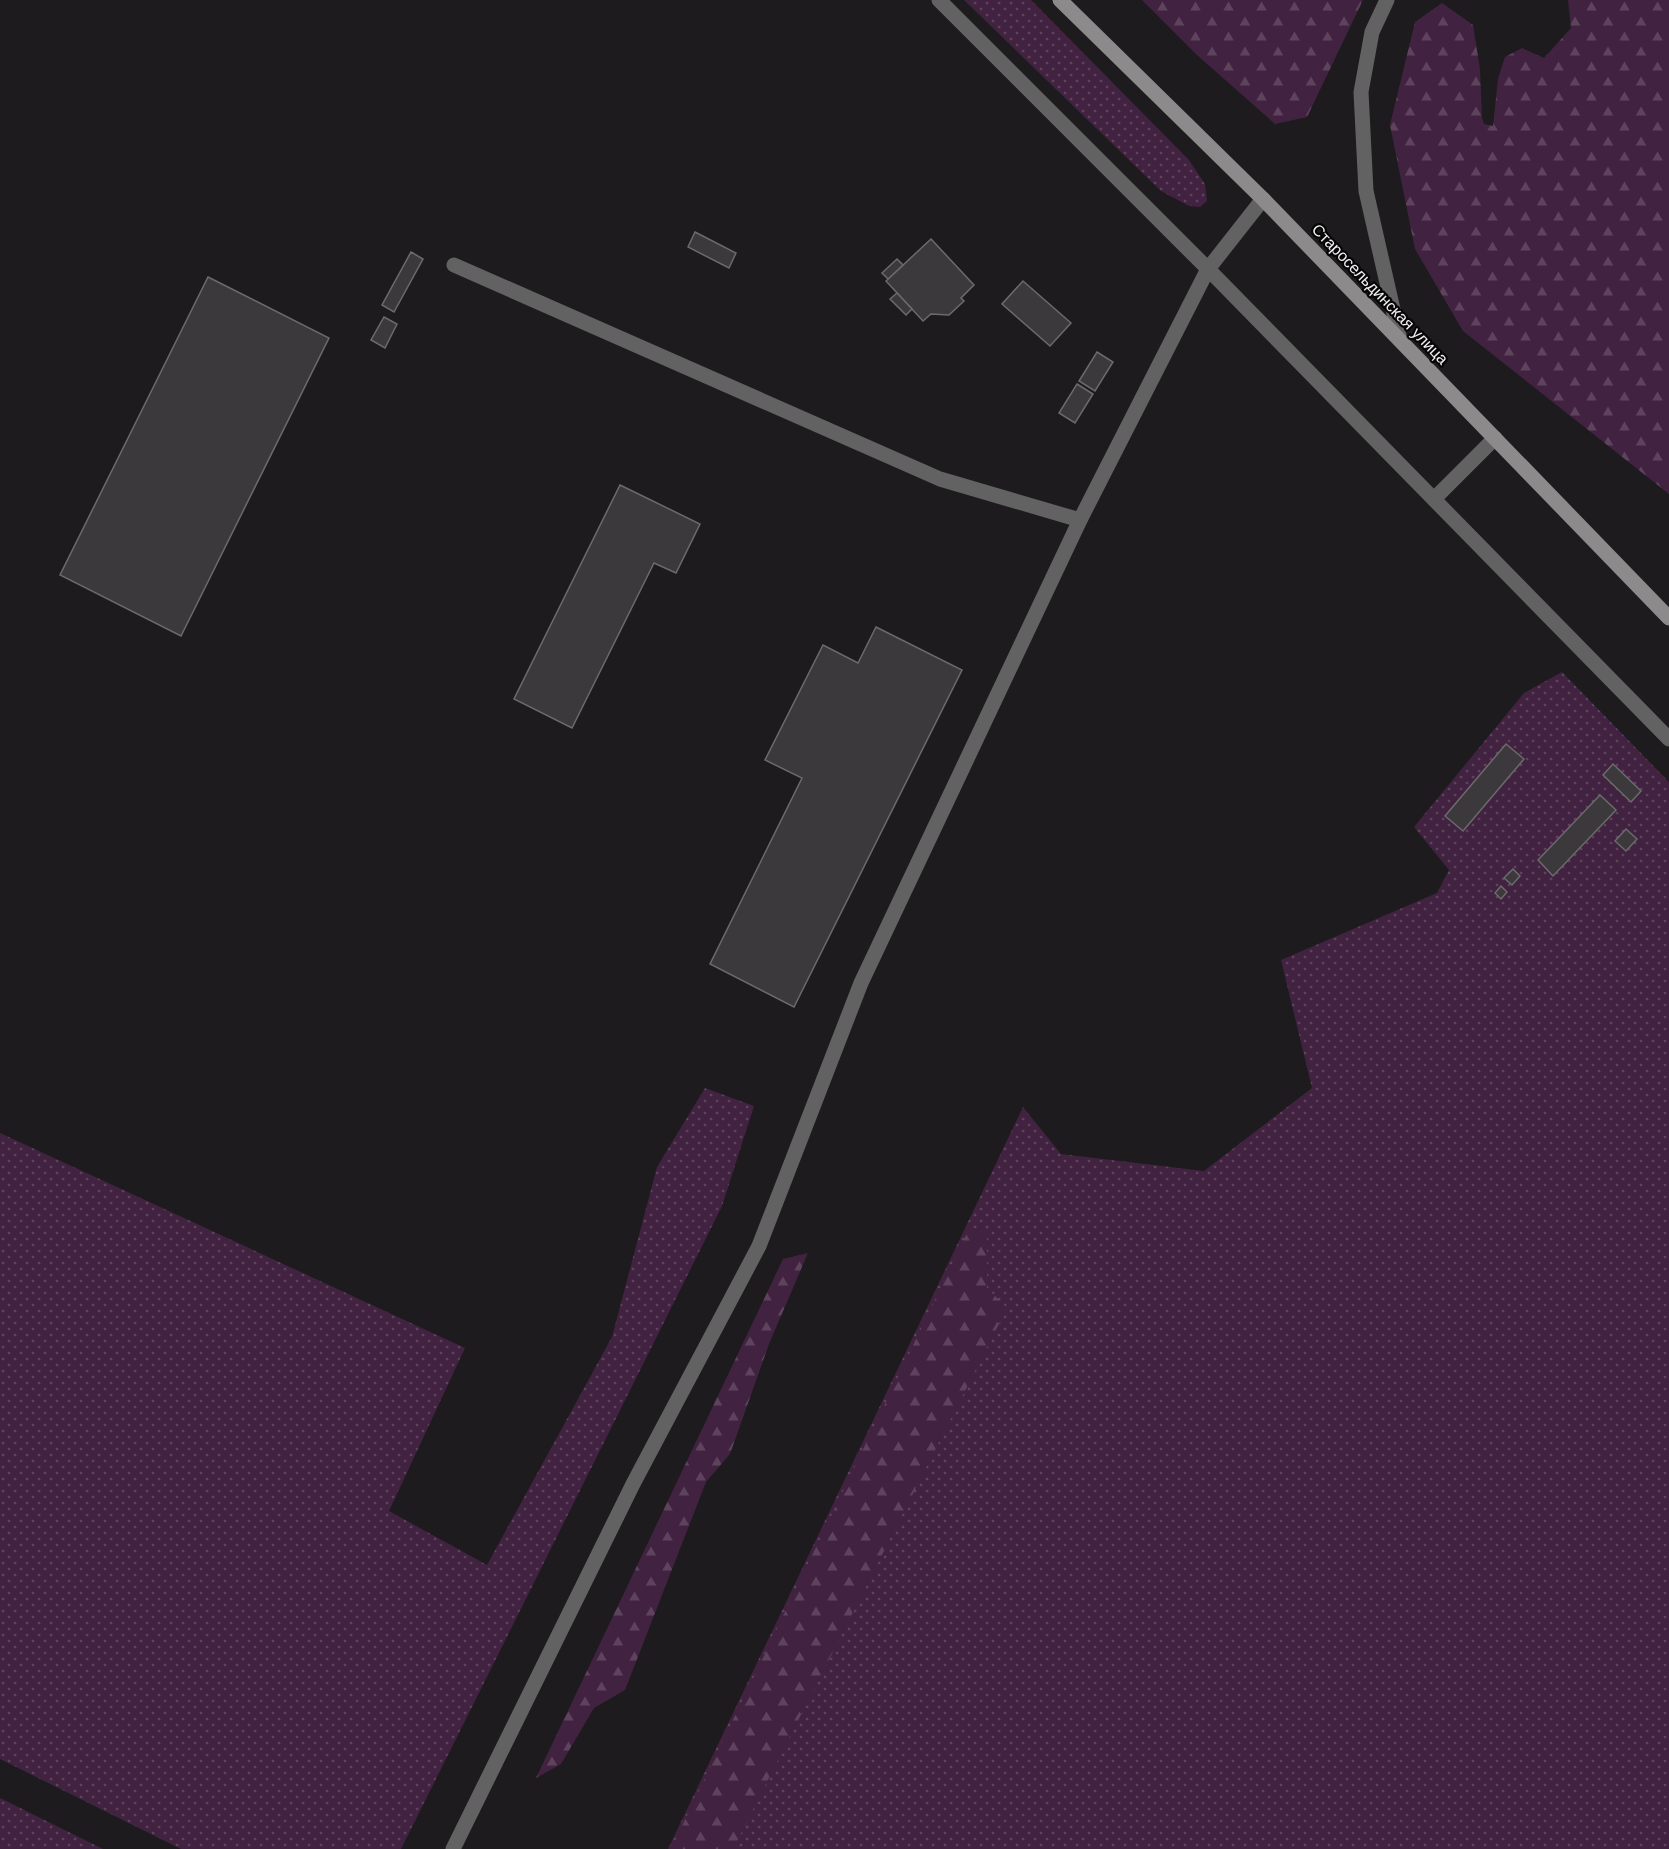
<svg xmlns="http://www.w3.org/2000/svg" width="1669" height="1849" font-family="Helvetica,sans-serif">
	<defs>
		<pattern id="grass-dots" width="8" height="8" patternUnits="userSpaceOnUse" patternTransform="scale(1.5)"><rect width="8" height="8" fill="#422241"/><path d="M2 2h.1M6 6h.1" fill="none" stroke="#5e435d" stroke-width="1.8" stroke-linecap="round"/></pattern>
		<pattern id="forest-firs" width="22" height="20" patternUnits="userSpaceOnUse" patternTransform="scale(1.5)"><rect width="22" height="20" fill="#422241"/><path d="M5 1l3.5 6h-7zM16 11l3.5 6h-7z" fill="#5e435d"/></pattern>
	</defs>
	<rect width="100%" height="100%" fill="#1d1b1d"/>
	<g fill="url(#grass-dots)">
		<path d="M 964,0 L 1031,0 L 1189,160 L 1205,184 L 1207,201 L 1200,207 L 1189,206 L 1161,191 Z"/>
		<path d="M 1562,672 L 1669,782 L 1669,1849 L 668,1849 L 1023,1107 L 1061,1154 L 1204,1171 L 1312,1088 L 1281,960 L 1437,893 L 1449,870 L 1414,827 L 1524,693 Z"/>
		<path d="M 705,1088 L 754,1106 L 722,1206 L 401,1849 L 181,1849 L 0,1759 L 0,1133 L 465,1348 L 389,1511 L 487,1565 L 612,1337 L 657,1167 Z"/>
		<path d="M 0,1798 L 103,1849 L 0,1849 Z"/>
	</g>
	<g fill="url(#forest-firs)">
		<path d="M 1142,0 L 1363,0 L 1307,117 L 1275,124 L 1197,55 Z"/>
		<path d="M 1568,0 L 1669,0 L 1669,494 L 1463,331 L 1415,249 L 1390,125 L 1415,22 L 1442,3 L 1473,25 L 1480,69 L 1482,118 L 1484,124 L 1493,126 L 1498,79 L 1505,57 L 1522,48 L 1544,58 L 1571,28 Z"/>
		<path d="M 970,1227 L 987,1234 L 987,1288 L 1007,1308 L 733,1849 L 671,1849 Z"/>
		<path d="M 808,1253 L 769,1344 L 730,1454 L 706,1482 L 625,1690 L 594,1708 L 561,1764 L 536,1778 L 783,1259 Z"/>
	</g>
	<g fill="#3b393b" stroke="#6d6a6c" stroke-width="1.5">
		<path d="M 695,232 L 736,253 L 729,268 L 688,247 Z"/>
		<path d="M 931,239 L 974,285 L 961,298 L 964,301 L 949,315 L 931,314 L 923,321 L 886,281 Z"/>
		<path d="M 411,252 L 423,259 L 394,312 L 382,305 Z"/>
		<path d="M 897,259 L 903,265 L 888,279 L 882,273 Z"/>
		<path d="M 208,277 L 329,338 L 181,636 L 60,575 Z"/>
		<path d="M 1023,281 L 1071,323 L 1050,346 L 1002,304 Z"/>
		<path d="M 897,293 L 912,309 L 906,315 L 890,299 Z"/>
		<path d="M 384,317 L 397,324 L 385,348 L 371,340 Z"/>
		<path d="M 1097,352 L 1113,362 L 1095,391 L 1079,381 Z"/>
		<path d="M 1077,384 L 1093,394 L 1075,423 L 1059,413 Z"/>
		<path d="M 620,485 L 700,524 L 676,573 L 654,563 L 572,728 L 514,699 Z"/>
		<path d="M 876,627 L 962,670 L 794,1007 L 710,964 L 802,778 L 765,760 L 823,645 L 858,663 Z"/>
		<path d="M 1506,744 L 1524,759 L 1463,831 L 1445,816 Z"/>
		<path d="M 1613,764 L 1641,791 L 1631,802 L 1603,775 Z"/>
		<path d="M 1600,795 L 1616,810 L 1553,876 L 1538,860 Z"/>
		<path d="M 1626,829 L 1637,839 L 1626,851 L 1615,841 Z"/>
		<path d="M 1513,869 L 1520,876 L 1512,885 L 1504,878 Z"/>
		<path d="M 1501,886 L 1507,892 L 1501,899 L 1495,893 Z"/>
	</g>
	<g fill="none" stroke-linecap="round" stroke-linejoin="round">
		<g stroke="#636263" stroke-width="15">
			<path d="M 1387,0 L 1372,32 L 1361,92 L 1366,191 L 1400,340"/>
			<path d="M 454,265 L 940,479 L 1080,520"/>
			<path d="M 1434,499 L 1495,438"/>
			<path d="M 453,1849 L 633,1484 L 759,1246 L 861,983 L 1080,520 L 1208,269 L 1263,199"/>
		</g>
		<path stroke="#636263" stroke-width="15" d="M 939,0 L 1208,269 L 1669,739"/>
		<path stroke="#8c8a8b" stroke-width="15" d="M 1060,0 L 1263,199 L 1669,618"/>
	</g>
	<g text-anchor="middle" dominant-baseline="central" stroke-width="4.5" stroke-linejoin="round" paint-order="stroke">
		<g font-size="16" fill="#f3f1f3" stroke="#070607">
			<text transform="translate(1380 294) rotate(46)">Старосельдинская улица</text>
		</g>
	</g>
</svg>
